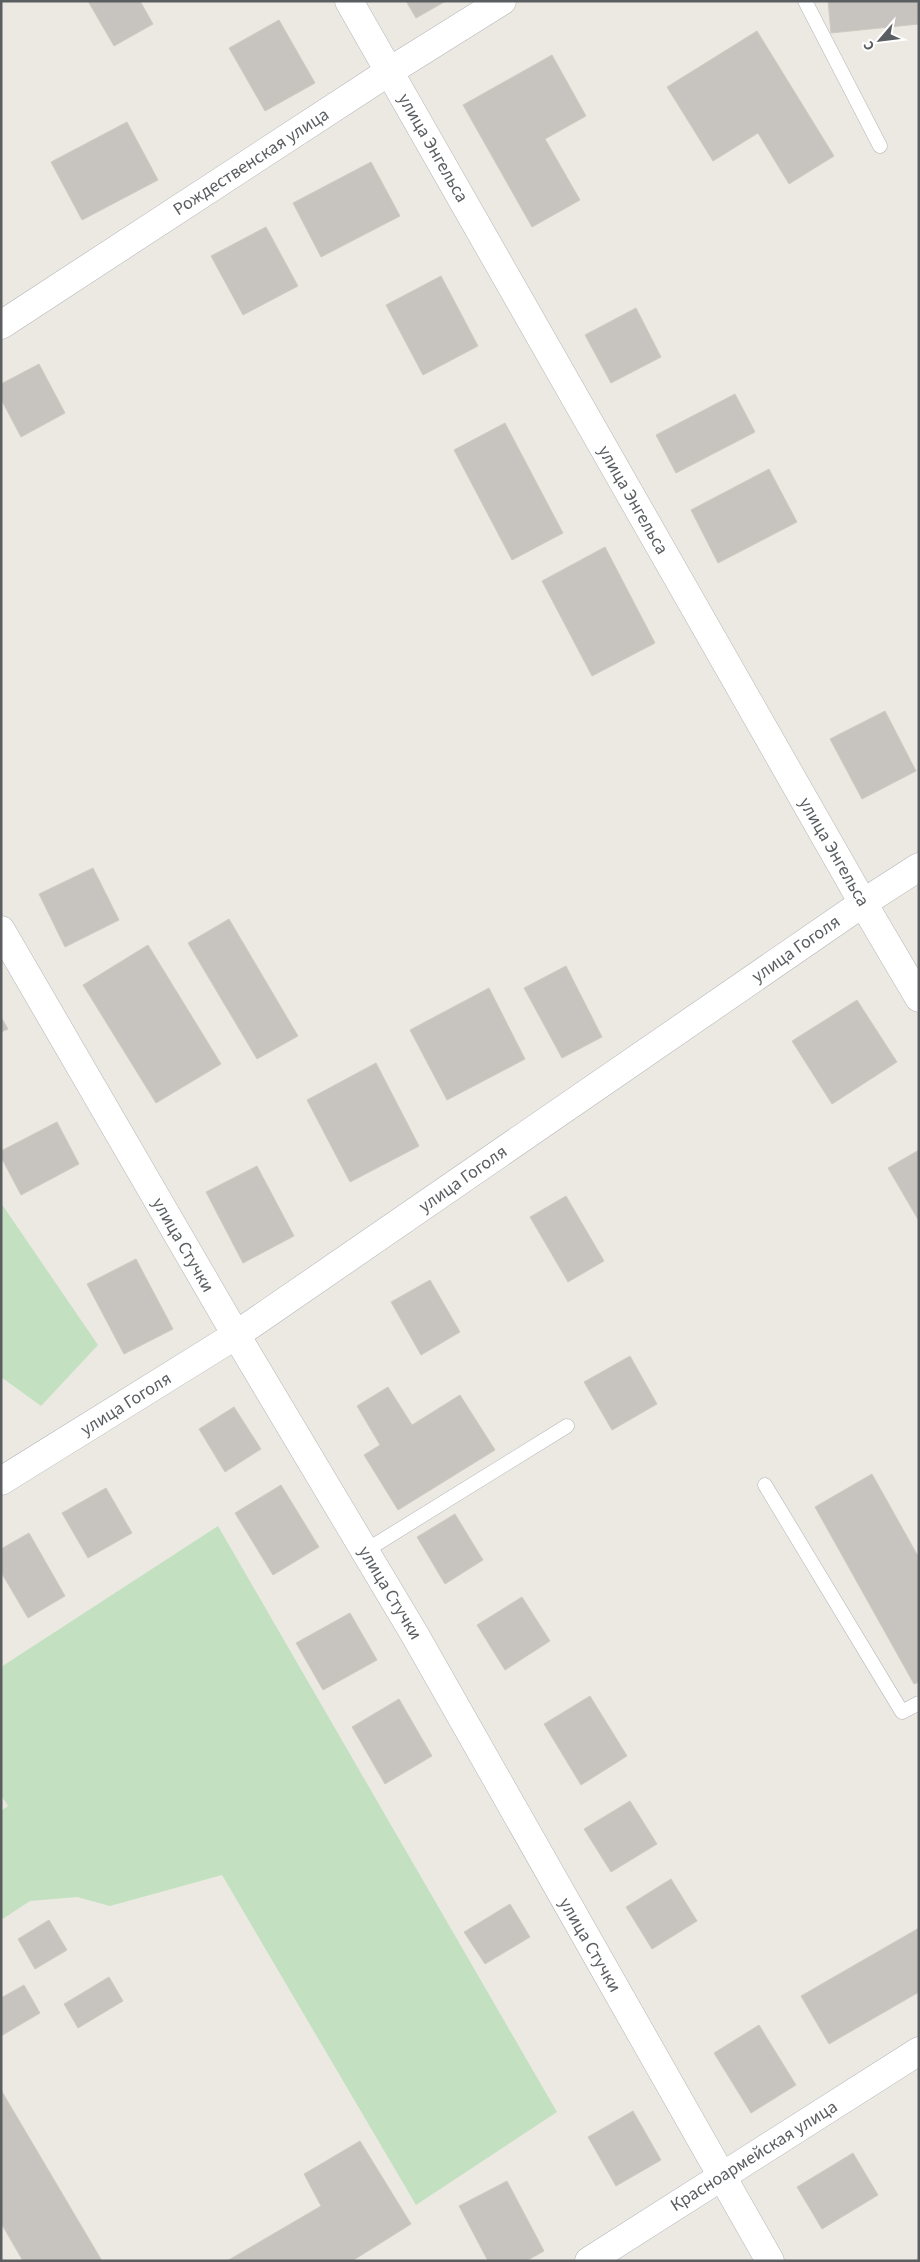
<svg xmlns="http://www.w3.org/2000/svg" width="920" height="2262" font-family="'Source Sans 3',sans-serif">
	<rect width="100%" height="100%" fill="#ece9e2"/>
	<g fill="#c3e1c1">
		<path d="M 1,1203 L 98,1345 L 41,1406 L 1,1377 Z"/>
		<path d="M 218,1526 L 557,2112 L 416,2205 L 222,1875 L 110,1906 L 77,1897 L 30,1901 L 1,1920 L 1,1811 L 8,1806 L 1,1795 L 1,1667 Z"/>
	</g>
	<g fill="#c7c4bf" stroke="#d0cac1">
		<path d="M 88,1 L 140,1 L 153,24 L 114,46 Z"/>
		<path d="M 406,1 L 446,1 L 416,18 Z"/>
		<path d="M 828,1 L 919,1 L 919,24 L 831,33 Z"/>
		<path d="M 279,20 L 315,83 L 265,111 L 229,48 Z"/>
		<path d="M 757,31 L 834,156 L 789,184 L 758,133 L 713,161 L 667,87 Z"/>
		<path d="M 552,55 L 586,116 L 545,139 L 580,200 L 532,227 L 463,105 Z"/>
		<path d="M 127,122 L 158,180 L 82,220 L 51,162 Z"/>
		<path d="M 371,162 L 400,216 L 321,257 L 293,203 Z"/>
		<path d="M 266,227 L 298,286 L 243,315 L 211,256 Z"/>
		<path d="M 441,276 L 478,346 L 423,375 L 386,305 Z"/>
		<path d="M 636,308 L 661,357 L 611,383 L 585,335 Z"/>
		<path d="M 39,364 L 65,413 L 21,437 L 1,399 L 1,384 Z"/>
		<path d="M 735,394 L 755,432 L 676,473 L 656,435 Z"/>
		<path d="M 505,423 L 563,533 L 512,560 L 454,450 Z"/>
		<path d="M 769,469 L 797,522 L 718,563 L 691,510 Z"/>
		<path d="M 605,547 L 655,643 L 592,676 L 542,581 Z"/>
		<path d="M 885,711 L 916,771 L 862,799 L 830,739 Z"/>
		<path d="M 93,868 L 119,920 L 65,947 L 39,894 Z"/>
		<path d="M 229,919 L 298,1036 L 257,1059 L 188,943 Z"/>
		<path d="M 148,945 L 221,1064 L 156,1103 L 83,985 Z"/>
		<path d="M 566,966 L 602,1037 L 562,1058 L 524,988 Z"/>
		<path d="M 489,988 L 525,1059 L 447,1100 L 410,1030 Z"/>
		<path d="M 857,1000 L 897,1062 L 832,1104 L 792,1041 Z"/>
		<path d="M 1,1017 L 8,1029 L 1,1032 Z"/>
		<path d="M 376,1063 L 419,1146 L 350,1182 L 307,1100 Z"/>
		<path d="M 57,1122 L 79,1164 L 21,1195 L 1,1157 L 1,1151 Z"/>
		<path d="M 919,1150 L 919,1221 L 888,1168 Z"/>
		<path d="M 257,1166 L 294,1236 L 243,1263 L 206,1192 Z"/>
		<path d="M 566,1196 L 604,1261 L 568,1282 L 530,1217 Z"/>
		<path d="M 136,1259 L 173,1329 L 124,1354 L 87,1284 Z"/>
		<path d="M 430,1280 L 460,1332 L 421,1355 L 391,1302 Z"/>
		<path d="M 630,1356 L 657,1404 L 612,1430 L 584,1382 Z"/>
		<path d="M 388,1387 L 412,1425 L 460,1395 L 495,1450 L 398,1510 L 364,1455 L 380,1445 L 357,1406 Z"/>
		<path d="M 234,1407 L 261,1449 L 225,1472 L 199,1429 Z"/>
		<path d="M 872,1474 L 919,1558 L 919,1682 L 914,1684 L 815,1507 Z"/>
		<path d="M 281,1485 L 319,1547 L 273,1575 L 235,1513 Z"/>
		<path d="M 106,1488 L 132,1533 L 88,1558 L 62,1513 Z"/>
		<path d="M 455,1514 L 483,1560 L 445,1584 L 417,1537 Z"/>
		<path d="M 29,1533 L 65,1596 L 28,1618 L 1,1572 L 1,1549 Z"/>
		<path d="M 522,1597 L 550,1641 L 505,1670 L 477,1625 Z"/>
		<path d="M 350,1613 L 377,1660 L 323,1690 L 296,1643 Z"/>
		<path d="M 590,1696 L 627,1756 L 581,1785 L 544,1724 Z"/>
		<path d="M 399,1699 L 432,1756 L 385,1784 L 352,1727 Z"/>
		<path d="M 630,1801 L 657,1844 L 611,1872 L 584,1829 Z"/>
		<path d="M 671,1879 L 697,1921 L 652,1949 L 626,1907 Z"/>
		<path d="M 510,1904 L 530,1937 L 485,1964 L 464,1932 Z"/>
		<path d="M 49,1920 L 67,1950 L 35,1969 L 18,1939 Z"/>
		<path d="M 919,1928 L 919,1992 L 829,2044 L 801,1996 Z"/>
		<path d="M 109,1977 L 123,2001 L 78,2028 L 64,2004 Z"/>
		<path d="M 24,1985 L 40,2013 L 1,2036 L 1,1998 Z"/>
		<path d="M 759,2025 L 796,2085 L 751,2113 L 714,2053 Z"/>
		<path d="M 1,2090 L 102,2261 L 23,2261 L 1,2223 Z"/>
		<path d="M 633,2111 L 661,2160 L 616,2186 L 588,2137 Z"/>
		<path d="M 360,2141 L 411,2224 L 352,2261 L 227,2261 L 321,2206 L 304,2174 Z"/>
		<path d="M 853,2153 L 878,2195 L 822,2229 L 797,2187 Z"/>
		<path d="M 507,2181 L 544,2251 L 526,2261 L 488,2261 L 459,2206 Z"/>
	</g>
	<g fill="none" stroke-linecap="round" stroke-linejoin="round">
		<defs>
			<g id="lane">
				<path d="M 805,1 L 880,146"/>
				<path d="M 765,1485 L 902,1712 L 919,1703"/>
				<path d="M 365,1551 L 567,1426"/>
			</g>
			<g id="street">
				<path d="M 349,1 L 863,903 L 919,998"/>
				<path d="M 1,325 L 390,71 L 502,1"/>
				<path d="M 1,930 L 236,1335 L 415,1635 L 770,2261"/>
				<path d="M 1,1481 L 236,1335 L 863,903 L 919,867"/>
			</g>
			<path id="secondary" d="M 589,2261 L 919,2051"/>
		</defs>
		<use href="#lane" stroke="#b3b5b8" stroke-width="15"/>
		<use href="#street" stroke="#b3b5b8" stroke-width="29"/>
		<use href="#secondary" stroke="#b1b5b8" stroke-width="29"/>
		<use href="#lane" stroke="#fff" stroke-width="14"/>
		<use href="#street" stroke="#fff" stroke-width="28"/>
		<use href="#secondary" stroke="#fff" stroke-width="28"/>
	</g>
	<g text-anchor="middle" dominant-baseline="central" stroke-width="4" stroke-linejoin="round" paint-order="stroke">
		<g font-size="18" fill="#5a5e61" stroke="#fff">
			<text transform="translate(433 148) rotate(60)">улица Энгельса</text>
			<text transform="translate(251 162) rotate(-33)">Рождественская улица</text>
			<text transform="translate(633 500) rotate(60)">улица Энгельса</text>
			<text transform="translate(834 852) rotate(60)">улица Энгельса</text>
			<text transform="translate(796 949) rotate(-35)">улица Гоголя</text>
			<text transform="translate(463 1179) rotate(-35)">улица Гоголя</text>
			<text transform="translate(183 1245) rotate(60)">улица Стучки</text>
			<text transform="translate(126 1404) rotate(-32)">улица Гоголя</text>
			<text transform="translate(390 1593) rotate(59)">улица Стучки</text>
			<text transform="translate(590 1945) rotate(60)">улица Стучки</text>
			<text transform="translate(754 2156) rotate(-32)">Красноармейская улица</text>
		</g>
	</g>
	<rect width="920" height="2262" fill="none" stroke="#5a5e61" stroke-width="5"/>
	<g transform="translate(880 40) rotate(242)" stroke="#ffffff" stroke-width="4" paint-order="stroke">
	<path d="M0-4L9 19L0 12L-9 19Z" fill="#5a5e61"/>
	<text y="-8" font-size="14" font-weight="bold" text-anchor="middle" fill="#5a5e61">С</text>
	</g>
</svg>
